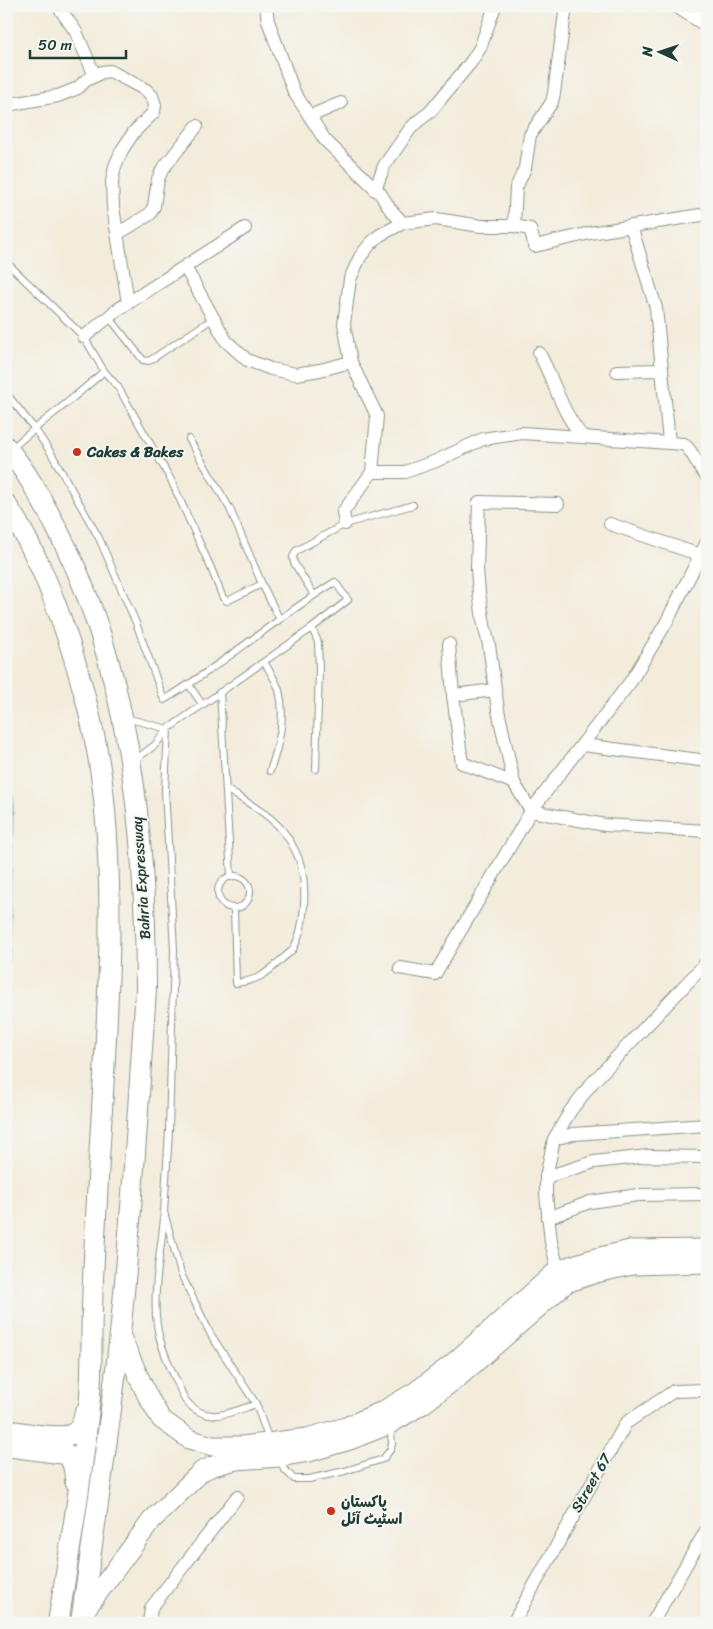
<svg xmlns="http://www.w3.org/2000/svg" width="713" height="1629" font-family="Sriracha,'Playpen Sans Arabic',sans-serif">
	<rect width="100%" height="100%" fill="#f6f6f2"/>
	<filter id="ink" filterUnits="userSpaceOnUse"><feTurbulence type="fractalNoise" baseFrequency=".02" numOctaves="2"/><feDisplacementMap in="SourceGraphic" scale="10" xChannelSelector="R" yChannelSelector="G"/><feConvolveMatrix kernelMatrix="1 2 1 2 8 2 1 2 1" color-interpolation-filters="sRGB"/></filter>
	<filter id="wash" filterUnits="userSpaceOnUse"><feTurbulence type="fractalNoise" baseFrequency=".0096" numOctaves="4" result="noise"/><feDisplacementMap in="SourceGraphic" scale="20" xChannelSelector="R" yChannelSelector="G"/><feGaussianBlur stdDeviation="1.12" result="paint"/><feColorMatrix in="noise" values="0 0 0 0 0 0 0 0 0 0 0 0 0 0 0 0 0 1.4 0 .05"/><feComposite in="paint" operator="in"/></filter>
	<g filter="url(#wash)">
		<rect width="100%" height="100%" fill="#f3ecdb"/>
		<path fill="#58c5cf" stroke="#3c8182" d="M 6,784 L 13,798 L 6,1030 Z"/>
	</g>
	<g filter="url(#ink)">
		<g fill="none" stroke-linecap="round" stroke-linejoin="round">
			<defs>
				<g id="service">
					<path d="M 6,262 L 84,337 L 104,371 L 118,387 L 171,480 L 211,568 L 223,598 L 227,601 L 262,584"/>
					<path d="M 109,317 L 143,360 L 149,361 L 214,318"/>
					<path d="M 6,393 L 34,428 L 51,453 L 99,538 L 136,623 L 164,700 C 224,664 276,618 335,582 L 348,600 L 312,628 L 168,729 L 126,718"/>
					<path d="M 189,439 L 230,509 L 262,584 L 279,618"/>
					<path d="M 11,449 C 41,422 74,399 104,371"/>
					<path d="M 314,595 L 294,563 L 293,557 L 296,551 L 345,524 L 413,505"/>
					<path d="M 312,628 L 318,642 L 319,670 L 316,769"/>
					<path d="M 264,662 C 269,670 276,680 279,690 C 286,717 279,745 270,771"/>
					<path d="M 189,685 L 202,704"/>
					<path d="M 220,692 L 231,877"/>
					<path d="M 168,729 L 165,790 L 174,950 L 169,1131 L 164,1212 L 181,1274 L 211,1335 L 256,1404 L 269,1440"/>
					<path d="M 132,762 L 155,745 L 168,729"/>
					<path d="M 226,789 C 246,802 272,815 286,835 C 293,845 298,855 301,866 C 307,889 305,929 293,949 C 290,953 285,956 282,959 C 265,975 259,980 236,983 L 234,908"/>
					<circle cx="234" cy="892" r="16"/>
					<path d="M 164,1218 C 161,1251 152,1293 157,1325 C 160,1349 175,1377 185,1400 C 207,1426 229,1413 256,1404"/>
					<path d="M 280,1460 L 284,1469 L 294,1479 L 309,1479 L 345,1471 L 383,1459 L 391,1449 L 392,1443 L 390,1425"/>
				</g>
				<g id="minor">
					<path d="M 58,6 L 76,32 L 95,76"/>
					<path d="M 266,6 L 268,21 L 294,92 L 325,140 L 380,193 L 390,209 L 403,223"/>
					<path d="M 566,6 L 554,93 L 552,102 L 530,135 L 525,168 L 516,188 L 514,226 L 530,229 L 535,246 L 590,233 L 707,214"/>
					<path d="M 6,105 L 58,96 L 78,88 L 85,81 L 102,72 L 110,71 L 146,90 L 152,96 L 155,105 L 154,112 L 134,132 L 122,150 L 115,166 L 112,182 L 113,207 L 128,303"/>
					<path d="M 310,116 L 341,103"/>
					<path d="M 375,190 L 384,166 L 410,129 L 418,121 L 430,112 L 471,62 L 480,48 L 495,6"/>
					<path d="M 631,226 L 656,308 L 669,442"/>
					<path d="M 117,234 L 150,214 L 154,206 L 158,179 L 162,170 L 197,126"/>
					<path d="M 185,267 L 226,341 L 247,360 L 271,369 L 296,374 L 320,370 L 351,362"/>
					<path d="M 84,337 L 117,310 L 245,228"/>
					<path d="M 539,353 C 555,382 561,412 583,437"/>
					<path d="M 617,371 L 662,370"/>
					<path d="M 372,472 L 377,416 L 351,362 L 344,324 L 350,279 L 360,257 L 370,244 L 380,235 L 403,223 L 436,219 L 481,226 L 514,226"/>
					<path d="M 558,504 L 479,502 L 477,569 L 479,593 L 484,625 L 489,645 L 498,710 L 514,783 L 531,811 L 605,825 L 707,831"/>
					<path d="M 345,524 L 343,512 L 372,472 L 405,472 L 436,461 L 483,439 L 522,433 L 684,444 C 694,453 697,466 707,477"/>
					<path d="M 610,524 L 700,555"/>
					<path d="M 449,644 L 453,695 L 462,763 L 514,783"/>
					<path d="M 453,695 L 495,690"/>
					<path d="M 583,745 L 707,761"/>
					<path d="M 400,968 L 435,974 L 531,811 L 631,681 L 666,623 L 707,542"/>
					<path d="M 554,1139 L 573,1134 L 707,1125"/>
					<path d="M 546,1177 L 594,1162 L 648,1156 L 707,1157"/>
					<path d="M 548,1218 L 590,1202 L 638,1195 L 707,1194"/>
					<path d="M 558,1270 L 551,1242 L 546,1194 L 546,1177 L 554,1139 L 571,1110 L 592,1083 L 707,962"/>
					<path d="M 149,1623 L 151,1608 L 237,1497"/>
					<path d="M 513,1623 L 626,1423 L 674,1391 L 707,1390"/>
					<path d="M 652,1623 L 707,1529"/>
				</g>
				<path id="tertiary" d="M 679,6 L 707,24"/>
				<g id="secondary">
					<path d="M 120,1335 L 147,1395 L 161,1419 L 189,1439 L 212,1446 L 242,1446 L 307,1438 L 346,1427 L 383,1411 L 415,1392 L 452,1364 L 558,1270 L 592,1259 L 630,1250 L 707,1249"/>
					<path d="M 83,1613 L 152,1520 L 202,1471 L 213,1466 L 236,1460 L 279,1457 L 309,1452 L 350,1440 L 390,1424 L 423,1404 L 461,1375 L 566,1283 L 596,1273 L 632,1265 L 707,1263"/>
				</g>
				<g id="primary">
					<path d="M 6,447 C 26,470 40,497 54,523 C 130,666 146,831 146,990 C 138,1104 132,1219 120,1334 C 110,1430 94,1526 81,1623"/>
					<path d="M 6,504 C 34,546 52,592 68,639 C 84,688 97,738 103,790 C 117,919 105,1049 98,1178 C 96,1222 93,1266 92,1310 C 91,1339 92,1368 90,1396 C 83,1472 70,1548 58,1623"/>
					<path d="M 6,1430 C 22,1432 62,1441 74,1433 C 81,1429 83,1420 85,1413"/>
					<path d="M 6,1446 L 66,1454 C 74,1461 75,1471 75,1481"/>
				</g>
			</defs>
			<use href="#service" stroke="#899488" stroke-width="8"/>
			<use href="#minor" stroke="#899488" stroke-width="14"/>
			<use href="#tertiary" stroke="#899488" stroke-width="18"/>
			<use href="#secondary" stroke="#899488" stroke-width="21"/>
			<use href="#primary" stroke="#899488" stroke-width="22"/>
			<use href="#service" stroke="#fff" stroke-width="6"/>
			<use href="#minor" stroke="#fff" stroke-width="12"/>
			<use href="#tertiary" stroke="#fff" stroke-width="16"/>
			<use href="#secondary" stroke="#fff" stroke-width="19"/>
			<use href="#primary" stroke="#fff" stroke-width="20"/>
		</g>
	</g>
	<g fill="#c8321e" stroke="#f6f6f2" stroke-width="2">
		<circle cx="77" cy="452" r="5"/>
		<circle cx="331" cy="1511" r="5"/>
	</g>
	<g text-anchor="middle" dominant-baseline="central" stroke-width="4" stroke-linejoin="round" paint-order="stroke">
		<g font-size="15" font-weight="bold" fill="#1f3d34" stroke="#f6f6f2" text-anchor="start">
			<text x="87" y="452">Cakes &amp; Bakes</text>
			<text x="341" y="1502">پاکستان<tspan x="341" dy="17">اسٹیٹ آئل</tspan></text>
		</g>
		<g font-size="15" fill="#1f3d34" stroke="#f6f6f2">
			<text transform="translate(141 878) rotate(-94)">Bahria Expressway</text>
			<text transform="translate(591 1483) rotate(-60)">Street 67</text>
		</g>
	</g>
	<rect width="713" height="1629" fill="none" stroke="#f6f6f2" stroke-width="25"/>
	<g transform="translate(660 52) rotate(273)" stroke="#f6f6f2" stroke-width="4" paint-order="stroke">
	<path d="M0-4L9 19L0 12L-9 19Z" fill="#1f3d34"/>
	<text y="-8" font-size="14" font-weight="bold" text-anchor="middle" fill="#1f3d34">N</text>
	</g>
	<path d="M30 50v8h96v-8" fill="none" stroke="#1f3d34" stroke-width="2.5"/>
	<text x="38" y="50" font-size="15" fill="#1f3d34" stroke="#f6f6f2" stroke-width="4" paint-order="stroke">50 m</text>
</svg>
